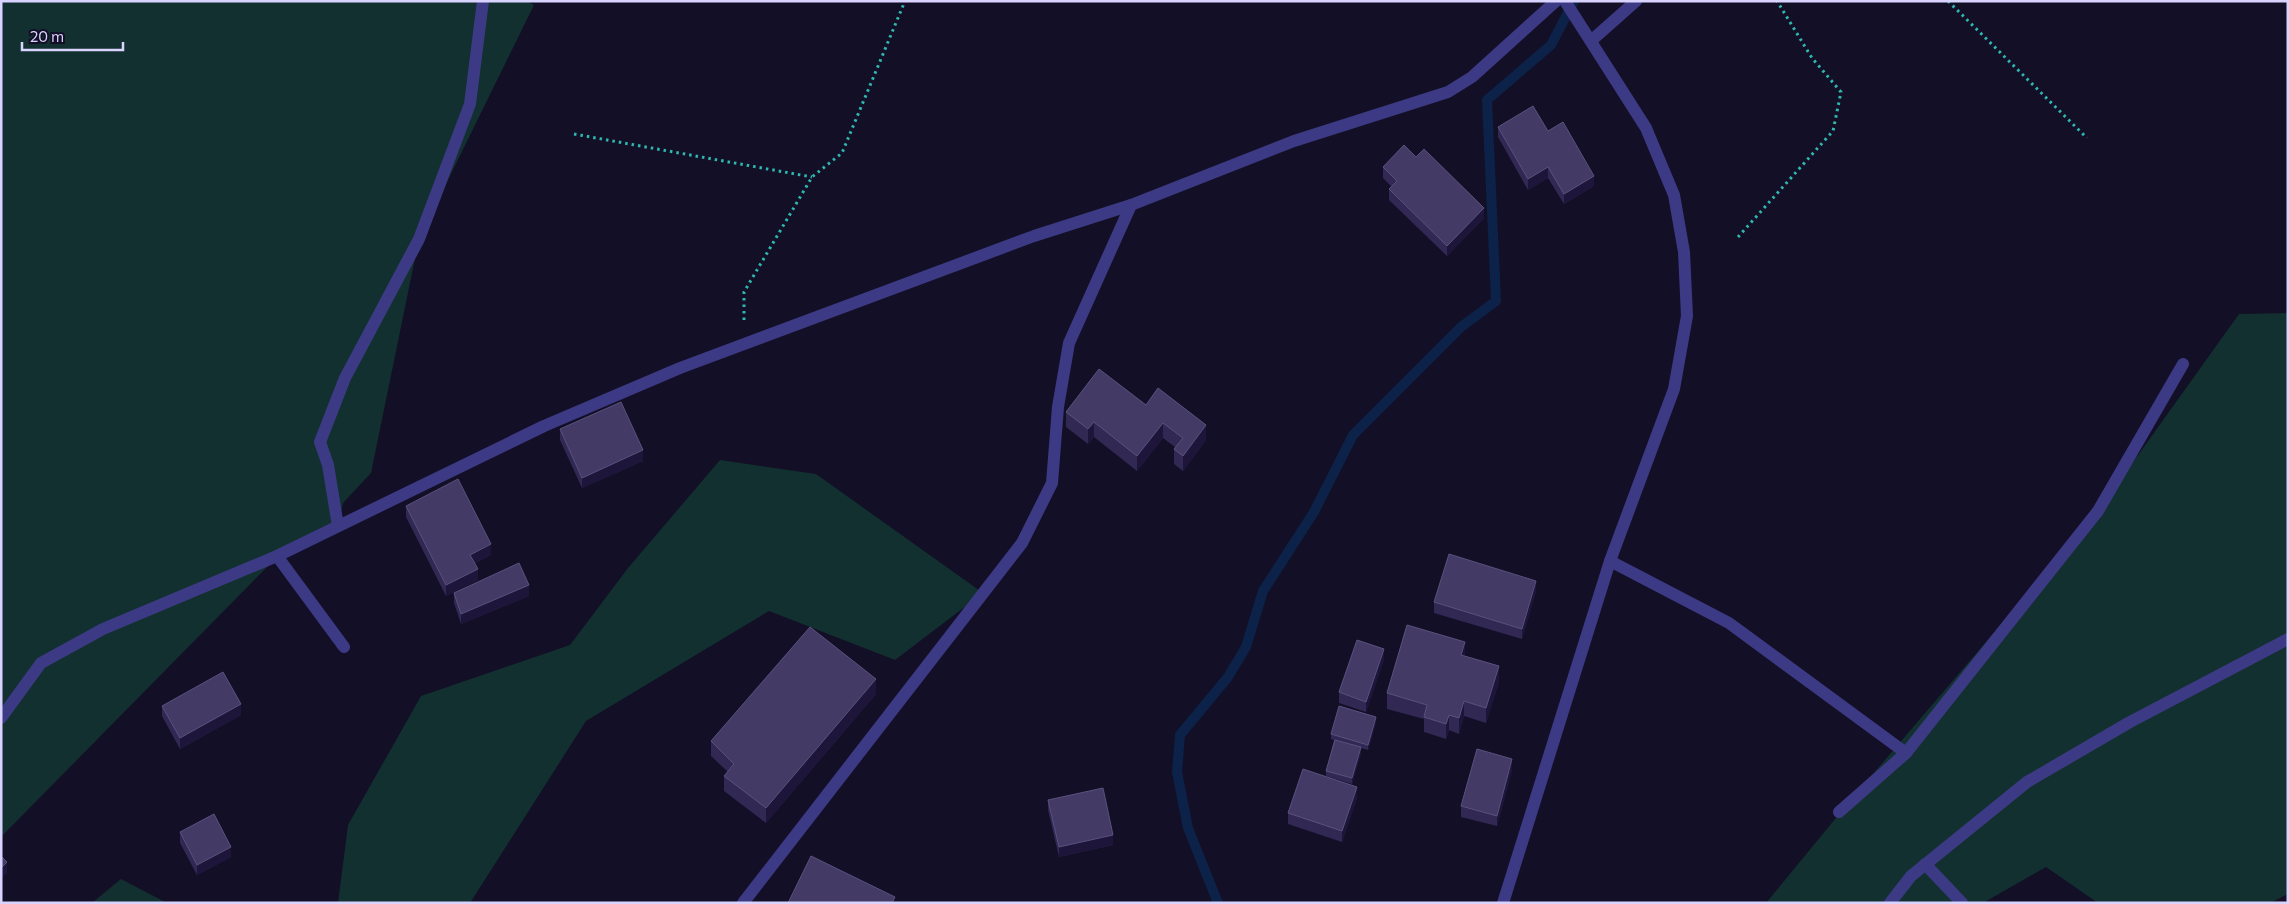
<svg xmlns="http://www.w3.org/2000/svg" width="2289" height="904" font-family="Commissioner,sans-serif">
	<rect width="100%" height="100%" fill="#130f26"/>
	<g fill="#12302f">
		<path d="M 1,1 L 527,1 L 534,5 L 419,239 L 371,473 L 343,503 L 338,526 L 277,557 L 1,837 Z"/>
		<path d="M 2288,313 L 2288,894 L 2270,903 L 2098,903 L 2046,867 L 1983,903 L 1766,903 L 1849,802 L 2098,511 L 2239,314 Z"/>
		<path d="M 720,460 L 816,474 L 983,593 L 895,660 L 769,611 L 586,721 L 470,903 L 338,903 L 348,825 L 421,696 L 570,645 L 628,568 Z"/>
		<path d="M 121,879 L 167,903 L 92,903 Z"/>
	</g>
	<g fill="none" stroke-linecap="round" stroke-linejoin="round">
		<path stroke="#0c2248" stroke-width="10" d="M 1218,903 L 1188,828 L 1177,772 L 1180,735 L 1228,677 L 1246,647 L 1263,591 L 1314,512 L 1353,435 L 1461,327 L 1496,301 L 1487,100 L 1551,45 L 1574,1"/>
		<g stroke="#2fb8b0" stroke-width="3" stroke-dasharray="2.5 4" stroke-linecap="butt">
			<path d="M 1948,1 L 2087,138"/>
			<path d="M 574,134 L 812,177"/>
			<path d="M 1738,237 L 1833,131 L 1841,92 L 1812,58 L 1777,1"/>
			<path d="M 744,320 L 744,292 L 812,177 L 842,153 L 905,1"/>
		</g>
		<g stroke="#3d3a85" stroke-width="12">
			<path d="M 1592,40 L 1636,1"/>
			<path d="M 338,526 L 328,465 L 320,442 L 345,378 L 419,239 L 470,104 L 483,1"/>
			<path d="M 277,556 L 344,647"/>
			<path d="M 1610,561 L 1729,623 L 1906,753 L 2098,511 L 2183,364"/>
			<path d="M 1,718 L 41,663 L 103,629 L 277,556 L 544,426 L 680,368 L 1034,236 L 1131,205 L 1294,141 L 1448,92 L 1472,77 L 1556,1"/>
			<path d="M 1839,812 L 1906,753"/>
			<path d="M 1925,864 L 1962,903"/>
			<path d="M 743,903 L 1022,543 L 1052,483 L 1058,407 L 1069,343 L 1131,205"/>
			<path d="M 1503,903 L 1610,561 L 1674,389 L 1687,316 L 1684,252 L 1674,195 L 1646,128 L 1565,1"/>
			<path d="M 1890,903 L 1911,876 L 2027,782 L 2130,722 L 2288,639"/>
		</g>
	</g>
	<g fill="#312854">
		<path d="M 1498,127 L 1548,131 L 1594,186 L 1564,204 L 1548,178 L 1528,190 L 1498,137 Z"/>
		<path d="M 1416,157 L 1484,218 L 1447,256 L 1389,200 L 1389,189 L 1392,187 L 1383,178 L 1383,167 Z"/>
		<path d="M 1146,405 L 1206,440 L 1183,471 L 1174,464 L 1174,449 L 1175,447 L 1163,438 L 1137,471 L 1094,437 L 1088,444 L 1066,427 L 1066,412 Z"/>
		<path d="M 560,429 L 643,461 L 582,488 L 560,440 Z"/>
		<path d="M 406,506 L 491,555 L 475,563 L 478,580 L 446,596 L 406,517 Z"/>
		<path d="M 1536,591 L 1522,639 L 1434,613 L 1434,602 Z"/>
		<path d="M 454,593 L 529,596 L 461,624 L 454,603 Z"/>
		<path d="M 1465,656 L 1499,682 L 1486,723 L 1464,716 L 1459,734 L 1449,730 L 1446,739 L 1424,732 L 1424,719 L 1387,709 L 1387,693 Z"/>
		<path d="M 1384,659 L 1366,712 L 1339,703 L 1339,692 Z"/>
		<path d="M 876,694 L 766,823 L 724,791 L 724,776 L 728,772 L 711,756 L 711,741 Z"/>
		<path d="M 162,706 L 241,715 L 180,749 L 162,716 Z"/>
		<path d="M 1376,723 L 1368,750 L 1361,748 L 1361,753 L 1352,784 L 1326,776 L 1326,771 L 1334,740 L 1331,739 L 1331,734 Z"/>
		<path d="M 1512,770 L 1497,826 L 1461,817 L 1461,806 Z"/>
		<path d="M 1357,798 L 1342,842 L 1288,824 L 1288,813 Z"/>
		<path d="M 1048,800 L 1113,845 L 1059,857 L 1048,810 Z"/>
		<path d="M 180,832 L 231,857 L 197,875 L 180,843 Z"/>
	</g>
	<g fill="#1d163a">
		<path d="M 1548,167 L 1548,178 L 1528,190 L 1528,179 Z"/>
		<path d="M 1594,176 L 1594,186 L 1564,204 L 1564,194 Z"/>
		<path d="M 1484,208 L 1484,218 L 1447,256 L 1447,246 Z"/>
		<path d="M 1094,422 L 1094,437 L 1088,444 L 1088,429 Z"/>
		<path d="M 1163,423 L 1163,438 L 1137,471 L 1137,456 Z"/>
		<path d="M 1206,425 L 1206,440 L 1183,471 L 1183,456 Z"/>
		<path d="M 643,450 L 643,461 L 582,488 L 582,478 Z"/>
		<path d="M 491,544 L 491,555 L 470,565 L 470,555 Z"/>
		<path d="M 478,569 L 478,580 L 446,596 L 446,585 Z"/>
		<path d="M 1536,581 L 1536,591 L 1522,639 L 1522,629 Z"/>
		<path d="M 529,585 L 529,596 L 461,624 L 461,614 Z"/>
		<path d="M 1465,642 L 1465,657 L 1461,655 Z"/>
		<path d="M 1384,649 L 1384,659 L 1366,712 L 1366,702 Z"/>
		<path d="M 1499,666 L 1499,682 L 1486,723 L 1486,708 Z"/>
		<path d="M 876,679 L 876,694 L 766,823 L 766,808 Z"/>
		<path d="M 1464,701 L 1464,716 L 1459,734 L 1459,718 Z"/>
		<path d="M 241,704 L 241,715 L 180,749 L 180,738 Z"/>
		<path d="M 1449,715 L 1449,730 L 1446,739 L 1446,724 Z"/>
		<path d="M 1376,717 L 1376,723 L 1368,750 L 1368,745 Z"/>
		<path d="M 1361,747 L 1361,753 L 1352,784 L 1352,778 Z"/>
		<path d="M 1512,759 L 1512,770 L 1497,826 L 1497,816 Z"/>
		<path d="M 1357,787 L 1357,798 L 1342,842 L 1342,831 Z"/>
		<path d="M 1113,835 L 1113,845 L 1059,857 L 1059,847 Z"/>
		<path d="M 231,847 L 231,857 L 197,875 L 197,865 Z"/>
		<path d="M 7,862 L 7,873 L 1,878 L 1,868 Z"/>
	</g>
	<g fill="#433a66" stroke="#5a527e">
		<path d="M 1533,106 L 1548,131 L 1563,122 L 1594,176 L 1564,194 L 1548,167 L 1528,179 L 1498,127 Z"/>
		<path d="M 1404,145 L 1416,157 L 1424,149 L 1484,208 L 1447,246 L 1389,189 L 1397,181 L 1383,167 Z"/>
		<path d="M 1099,369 L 1146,405 L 1158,388 L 1206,425 L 1183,456 L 1174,449 L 1183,438 L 1163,423 L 1137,456 L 1094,422 L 1088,429 L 1066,412 Z"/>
		<path d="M 621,402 L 643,450 L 582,478 L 560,429 Z"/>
		<path d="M 458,479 L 491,544 L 470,555 L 478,569 L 446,585 L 406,506 Z"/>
		<path d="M 1449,554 L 1536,581 L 1522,629 L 1434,602 Z"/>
		<path d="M 519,563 L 529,585 L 461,614 L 454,593 Z"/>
		<path d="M 1407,625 L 1465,642 L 1461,655 L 1499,666 L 1486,708 L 1464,701 L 1459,718 L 1449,715 L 1446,724 L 1424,717 L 1427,705 L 1387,693 Z"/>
		<path d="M 810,627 L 876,679 L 766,808 L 724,776 L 734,764 L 711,741 Z"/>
		<path d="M 1357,640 L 1384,649 L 1366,702 L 1339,692 Z"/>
		<path d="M 223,672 L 241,704 L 180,738 L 162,706 Z"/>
		<path d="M 1339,706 L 1376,717 L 1368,745 L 1331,734 Z"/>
		<path d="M 1335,740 L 1361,747 L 1352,778 L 1326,771 Z"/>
		<path d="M 1477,749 L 1512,759 L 1497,816 L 1461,806 Z"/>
		<path d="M 1303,769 L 1357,787 L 1342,831 L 1288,813 Z"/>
		<path d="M 1103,788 L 1113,835 L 1059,847 L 1048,800 Z"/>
		<path d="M 214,814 L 231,847 L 197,865 L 180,832 Z"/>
		<path d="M 1,856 L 7,862 L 1,868 Z"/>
		<path d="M 811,856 L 895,897 L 892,903 L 788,903 Z"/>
	</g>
	<rect width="2289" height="904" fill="none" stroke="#d9d4ff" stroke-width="5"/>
	<path d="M22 42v8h101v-8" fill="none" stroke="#d9d4ff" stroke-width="2.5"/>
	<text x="30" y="42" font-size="15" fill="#d9d4ff" stroke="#130f26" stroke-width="4" paint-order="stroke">20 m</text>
</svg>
